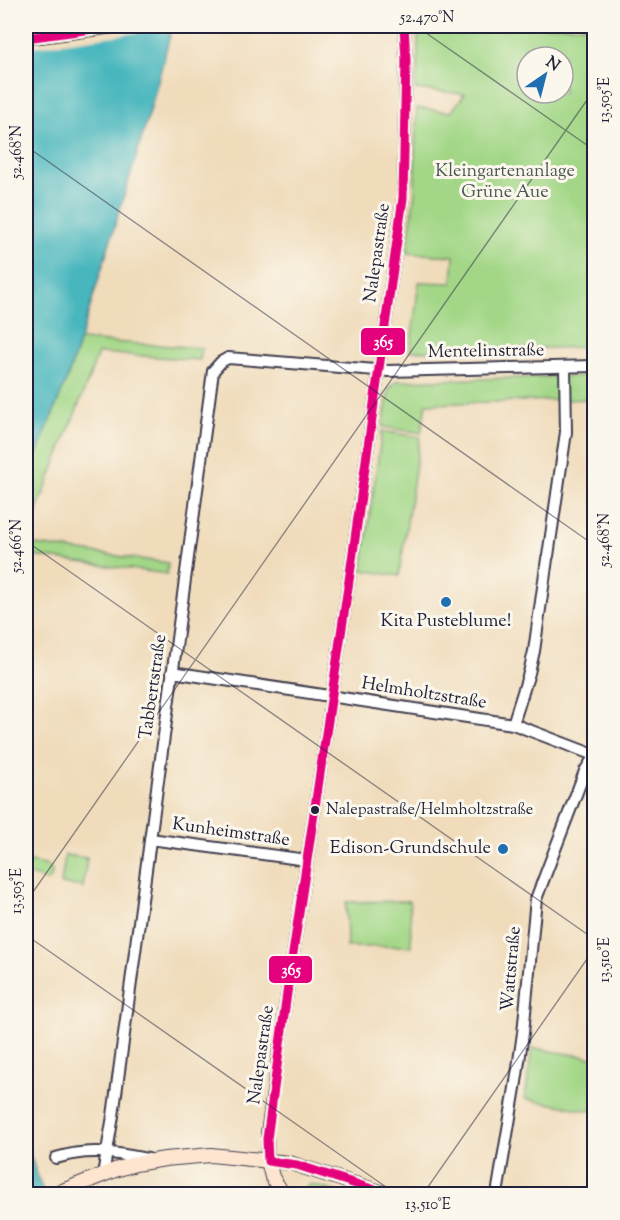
<svg xmlns="http://www.w3.org/2000/svg" width="620" height="1220" font-family="'Sorts Mill Goudy',serif">
	<rect width="100%" height="100%" fill="#fbf7ec"/>
	<filter id="ink" filterUnits="userSpaceOnUse"><feTurbulence type="fractalNoise" baseFrequency=".0167" numOctaves="2"/><feDisplacementMap in="SourceGraphic" scale="12" xChannelSelector="R" yChannelSelector="G"/><feConvolveMatrix kernelMatrix="1 2 1 2 8 2 1 2 1" color-interpolation-filters="sRGB"/></filter>
	<filter id="wash" filterUnits="userSpaceOnUse"><feTurbulence type="fractalNoise" baseFrequency=".008" numOctaves="4" result="noise"/><feDisplacementMap in="SourceGraphic" scale="24" xChannelSelector="R" yChannelSelector="G"/><feGaussianBlur stdDeviation="1.35" result="paint"/><feColorMatrix in="noise" values="0 0 0 0 0 0 0 0 0 0 0 0 0 0 0 0 0 1.4 0 .05"/><feComposite in="paint" operator="in"/></filter>
	<g filter="url(#wash)">
		<rect width="100%" height="100%" fill="#f0dcbb"/>
		<g fill="#a3d787" stroke="#627c61" stroke-width="1.5" fill-rule="evenodd">
			<path d="M 418,26 L 594,26 L 594,347 L 410,351 L 419,282 L 452,283 L 454,256 L 407,253 L 415,191 L 415,151 L 417,108 L 451,112 L 465,94 L 415,89 L 418,64 ZM 527,57 L 563,57 L 563,93 L 527,93 Z"/>
			<path d="M 80,340 L 202,348 L 200,360 L 98,353 L 88,381 L 33,520 L 28,541 L 30,544 L 168,563 L 167,574 L 26,555 L 26,481 L 68,376 Z"/>
			<path d="M 594,376 L 594,399 L 426,404 L 421,433 L 383,427 L 389,389 L 397,381 Z"/>
			<path d="M 382,431 L 420,437 L 399,576 L 362,570 Z"/>
			<path d="M 65,855 L 87,858 L 83,887 L 61,884 Z"/>
			<path d="M 31,862 L 49,866 L 52,870 L 51,879 L 47,881 L 27,874 L 26,872 L 29,864 Z"/>
			<path d="M 410,901 L 411,946 L 347,947 L 346,902 Z"/>
			<path d="M 532,1048 L 594,1058 L 594,1110 L 591,1109 L 590,1111 L 525,1099 Z"/>
			<path d="M 311,1184 L 337,1192 L 334,1194 L 303,1194 L 301,1192 Z"/>
		</g>
		<g fill="#46b6bd" stroke="#346c7c" stroke-width="1.5">
			<path d="M 26,26 L 170,26 L 170,35 L 150,111 L 80,340 L 68,376 L 26,481 Z"/>
			<path d="M 26,1143 L 44,1194 L 26,1194 Z"/>
		</g>
		<path fill="#f0dcbb" d="M 75,26 L 173,26 L 173,28 L 26,48 L 26,32 Z"/>
	</g>
	<g filter="url(#ink)">
		<g fill="none" stroke-linecap="round" stroke-linejoin="round">
			<defs>
				<g id="street">
					<path d="M 548,556 L 566,432 L 565,367"/>
					<path d="M 172,672 L 513,724 L 594,755"/>
					<path d="M 513,724 L 529,673 L 534,651 L 547,559"/>
					<path d="M 150,839 L 307,860"/>
					<path d="M 56,1158 C 91,1147 114,1153 148,1159"/>
					<path d="M 268,1161 L 267,1133 L 287,993 L 350,574 L 400,219 L 403,198 L 406,60 L 404,26"/>
					<path d="M 101,1176 L 104,1169 L 113,1116 L 213,371 L 221,362 L 228,358 L 388,371 L 594,366"/>
					<path d="M 497,1194 L 516,1082 L 523,1033 L 536,899 L 585,771 L 594,757"/>
				</g>
				<g id="secondary">
					<path d="M 26,38 L 114,26"/>
					<path d="M 268,1161 L 272,1177 L 283,1194"/>
					<path d="M 55,1194 L 115,1170 L 135,1164 L 165,1159 L 211,1155 L 290,1163 L 387,1194"/>
				</g>
			</defs>
			<use href="#street" stroke="#413e4e" stroke-width="14"/>
			<use href="#secondary" stroke="#413e4e" stroke-width="16"/>
			<use href="#street" stroke="#fff" stroke-width="10"/>
			<use href="#secondary" stroke="#fde5d0" stroke-width="14"/>
			<defs>
				<g id="bus-1">
					<path d="M 26,38 L 114,26"/>
					<path d="M 387,1194 L 297,1165 L 268,1161 L 267,1139 L 287,993 L 350,574 L 403,198 L 406,60 L 404,26"/>
				</g>
			</defs>
			<use href="#bus-1" stroke="#fbf7ec" stroke-width="14"/>
			<use href="#bus-1" stroke="#e5007d" stroke-width="9"/>
		</g>
	</g>
	<path fill="none" stroke="#22223b" stroke-width="1.5" stroke-opacity="0.45" d="M 416,26 L 594,150M 26,42 L 37,26M 26,146 L 594,545M 26,541 L 594,939M 26,902 L 594,90M 26,935 L 396,1194M 423,1194 L 594,949"/>
	<g fill="#1f6fb2" stroke="#fbf7ec" stroke-width="2">
		<circle cx="446" cy="602" r="6"/>
		<circle cx="503" cy="849" r="6"/>
	</g>
	<circle fill="#22223b" stroke="#fbf7ec" stroke-width="2" cx="315" cy="810" r="5"/>
	<g text-anchor="middle" dominant-baseline="central" stroke-width="6" stroke-linejoin="round" paint-order="stroke">
		<g font-size="16" fill="#22223b" stroke="#fbf7ec" text-anchor="start">
			<text x="326" y="810">Nalepastraße/Helmholtzstraße</text>
		</g>
		<g font-size="18" fill="#495852" stroke="#fbf7ec">
			<text x="505" y="172">Kleingartenanlage<tspan x="505" dy="21">Grüne Aue</tspan></text>
		</g>
		<g font-size="18" fill="#22223b" stroke="#fbf7ec">
			<text transform="translate(378 253) rotate(-82)">Nalepastraße</text>
			<text transform="translate(486 352) rotate(-1)">Mentelinstraße</text>
			<text transform="translate(154 687) rotate(-82)">Tabbertstraße</text>
			<text transform="translate(424 694) rotate(9)">Helmholtzstraße</text>
			<text transform="translate(231 833) rotate(8)">Kunheimstraße</text>
			<text transform="translate(512 969) rotate(-85)">Wattstraße</text>
			<text transform="translate(262 1055) rotate(-82)">Nalepastraße</text>
		</g>
		<g font-size="18" fill="#22223b" stroke="#fbf7ec">
			<text x="446" y="622">Kita Pusteblume!</text>
			<text x="491" y="849" text-anchor="end">Edison-Grundschule</text>
		</g>
	</g>
	<g stroke="#fbf7ec" stroke-width="2">
		<rect x="360" y="327" width="46" height="29" rx="6" fill="#e5007d"/>
		<rect x="268" y="955" width="45" height="29" rx="6" fill="#e5007d"/>
	</g>
	<g font-size="16" text-anchor="middle" font-weight="bold" fill="#fff">
		<text x="383" y="347">365</text>
		<text x="291" y="975">365</text>
	</g>
	<rect width="620" height="1220" fill="none" stroke="#fbf7ec" stroke-width="66"/>
	<g transform="translate(545 75) rotate(35)"><circle r="28" fill="#fbf7ec" stroke="#a4a2a5" stroke-width="1.5"/>
	<path d="M0-4.5L10 22L0 15L-10 22Z" fill="#1f6fb2"/>
	<text y="-9" font-size="16" font-weight="bold" text-anchor="middle" fill="#22223b">N</text>
	</g>
	<rect x="33" y="33" width="554" height="1154" fill="none" stroke="#22223b" stroke-width="2"/>
	<g font-size="15" text-anchor="middle" fill="#22223b">
		<text x="427" y="22">52.470°N</text>
		<text transform="translate(604 100) rotate(-90)" y="5">13.505°E</text>
		<text transform="translate(16 152) rotate(-90)" y="5">52.468°N</text>
		<text transform="translate(604 540) rotate(-90)" y="5">52.468°N</text>
		<text transform="translate(16 546) rotate(-90)" y="5">52.466°N</text>
		<text transform="translate(16 891) rotate(-90)" y="5">13.505°E</text>
		<text transform="translate(604 960) rotate(-90)" y="5">13.510°E</text>
		<text x="428" y="1209">13.510°E</text>
	</g>
</svg>
